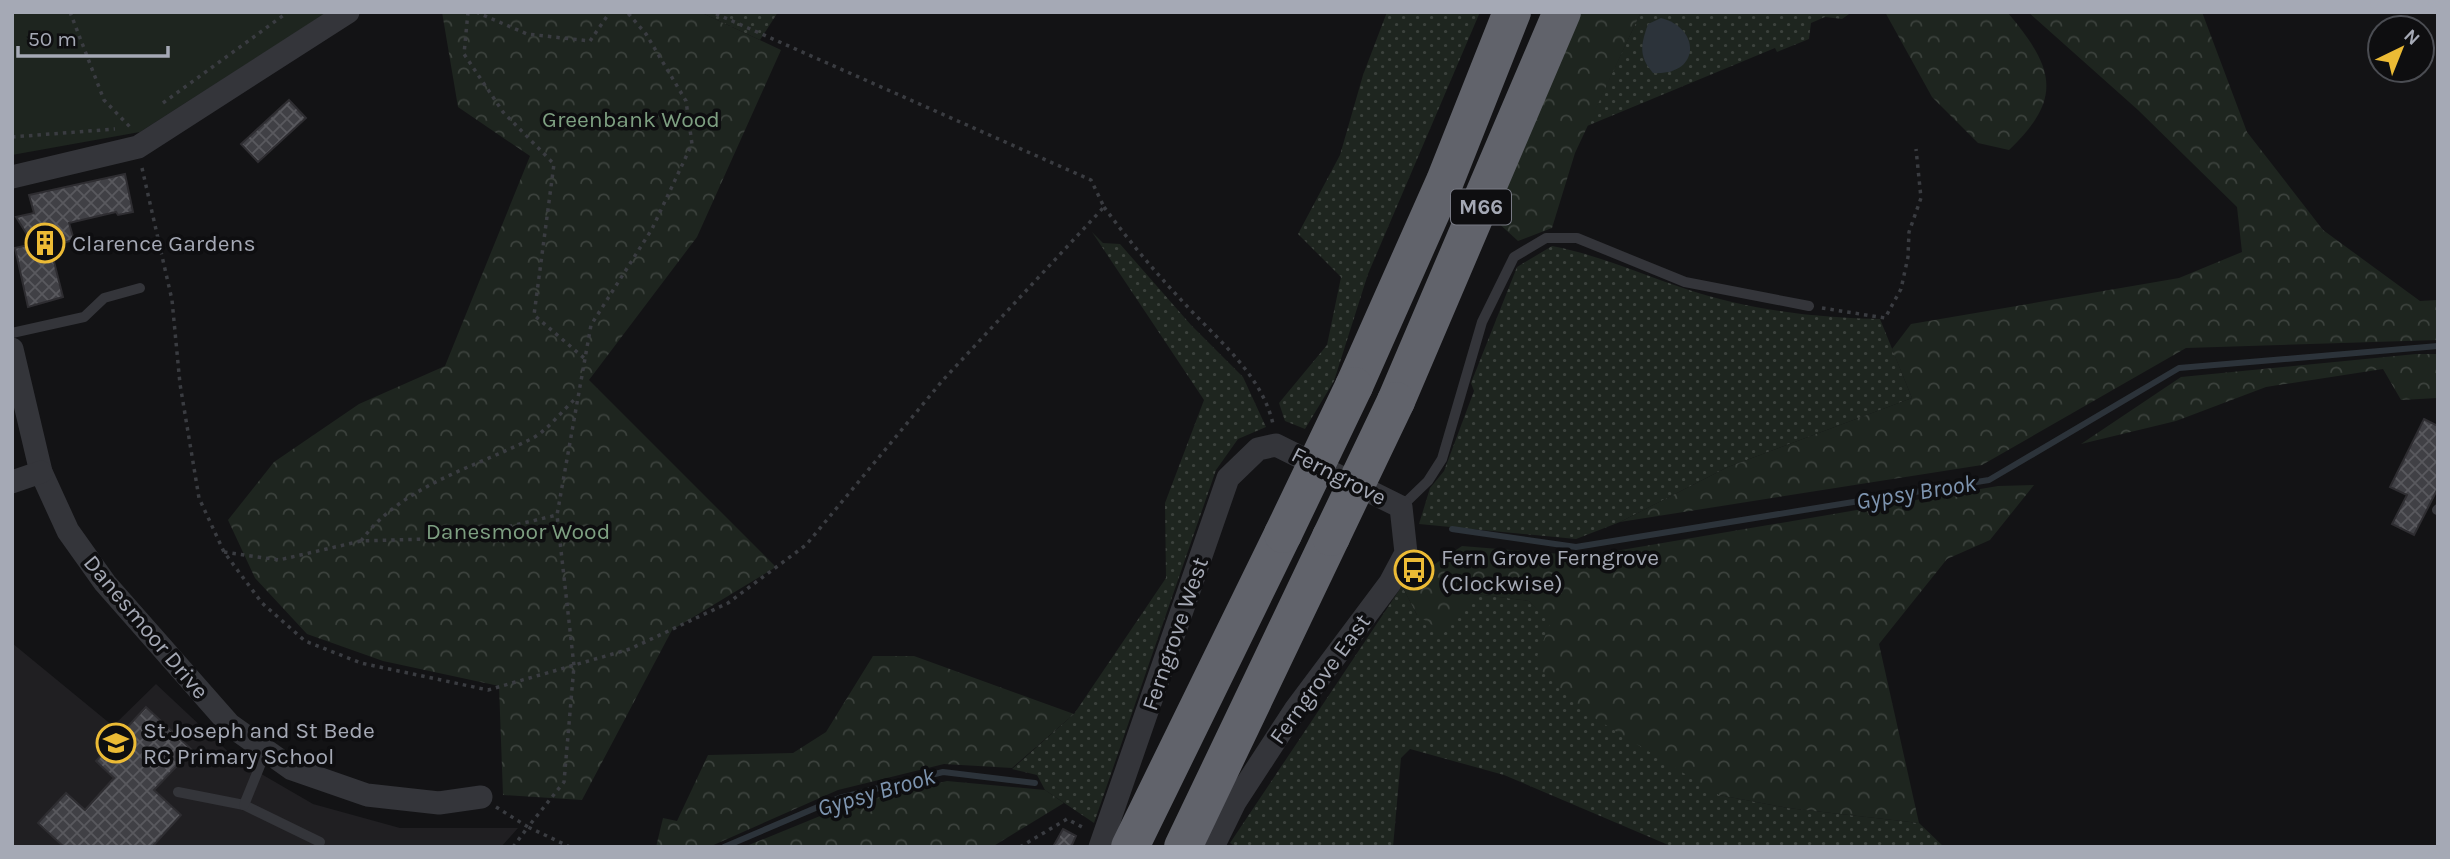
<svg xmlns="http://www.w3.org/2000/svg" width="2450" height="859" font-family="Karla,sans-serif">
	<defs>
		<pattern id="grass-dots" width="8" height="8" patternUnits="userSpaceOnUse" patternTransform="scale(1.75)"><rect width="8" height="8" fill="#1e251f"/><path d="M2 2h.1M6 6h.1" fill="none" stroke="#3c423d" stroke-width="1.8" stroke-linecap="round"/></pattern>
		<pattern id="forest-crowns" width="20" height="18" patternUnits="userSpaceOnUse" patternTransform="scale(1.75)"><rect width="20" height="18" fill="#1e251f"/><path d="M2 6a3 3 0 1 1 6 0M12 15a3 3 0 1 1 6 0" fill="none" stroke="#3c423d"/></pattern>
		<pattern id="building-cross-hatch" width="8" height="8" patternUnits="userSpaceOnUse" patternTransform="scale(1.75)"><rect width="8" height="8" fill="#404045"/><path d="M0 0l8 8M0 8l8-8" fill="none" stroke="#59595e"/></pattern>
	</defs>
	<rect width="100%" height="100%" fill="#131315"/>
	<path fill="#201f22" d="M 12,643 L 113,726 L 156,684 L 237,760 L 313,804 L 400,828 L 518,828 L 501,847 L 12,847 Z"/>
	<g fill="url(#grass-dots)">
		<path d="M 700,12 L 778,12 L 760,40 Z"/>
		<path d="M 1387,12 L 1480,12 L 1368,274 L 1334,381 L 1305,429 L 1285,421 L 1279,403 L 1327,345 L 1341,277 L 1298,234 L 1340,155 L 1363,75 Z"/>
		<path d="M 1641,12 L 1852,12 L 1842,19 L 1825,17 L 1811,23 L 1809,39 L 1777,52 L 1775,48 L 1587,126 Z"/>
		<path d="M 1092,232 L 1103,243 L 1120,244 L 1191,325 L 1243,377 L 1266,427 L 1238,439 L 1216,470 L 1094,823 L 1045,790 L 1037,775 L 1012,769 L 1074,714 L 1166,578 L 1165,503 L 1204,400 Z"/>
		<path d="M 1552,246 C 1599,255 1643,275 1689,290 C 1751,310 1816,318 1880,319 L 1912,398 L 1728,467 L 1620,522 L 1576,539 L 1419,524 L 1430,488 L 1444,471 L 1474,391 L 1471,383 L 1517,267 Z"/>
		<path d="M 1402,586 L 1417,615 L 1476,594 L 1529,601 L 1719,795 L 1788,808 L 1919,823 L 1944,847 L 1673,847 L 1504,775 L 1410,749 L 1401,758 L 1393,847 L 1236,847 L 1230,843 Z"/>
	</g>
	<g fill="url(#forest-crowns)">
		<path d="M 442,12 L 700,12 L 781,50 L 697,237 L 589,380 L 776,567 L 672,630 L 582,800 L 503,795 L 499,686 L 383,661 L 307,634 L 255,578 L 228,520 L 274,462 L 359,404 L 445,366 L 530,156 L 458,107 Z"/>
		<path d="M 1581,12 L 1641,12 L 1575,153 L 1552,228 L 1518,241 L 1494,219 Z"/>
		<path d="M 1885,12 L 2007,12 C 2054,67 2064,98 2009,150 L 1978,143 L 1932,97 Z"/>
		<path d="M 2028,12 L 2202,12 L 2247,132 L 2323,230 L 2420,301 L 2438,300 L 2438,340 L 2186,348 L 1982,465 L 1620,522 L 1728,467 L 1912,398 L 1892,349 L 1911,324 L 2179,278 L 2242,252 L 2237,207 L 2138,110 Z"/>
		<path d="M 2416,354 L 2438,354 L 2438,398 L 2401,400 L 2383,369 L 2266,387 L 2176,421 L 2081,444 L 2181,377 Z"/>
		<path d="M 2034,485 L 1990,540 L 1947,559 L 1879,644 L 1919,823 L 1788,808 L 1719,795 L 1588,714 L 1534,664 L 1550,624 L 1529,601 L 1476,594 L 1444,633 L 1417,615 L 1402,586 L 1462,546 L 1586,556 L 1998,486 Z"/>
		<path d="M 873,656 L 914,656 L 1074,714 L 1012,768 L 944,764 L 838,790 L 709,847 L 656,847 L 663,818 L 677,821 L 708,755 L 793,753 L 826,732 Z"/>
		<path d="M 947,781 L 1045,790 L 1064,803 L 992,847 L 744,847 L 847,805 Z"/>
	</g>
	<path fill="#1e251f" d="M 12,12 L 328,12 L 140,132 L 12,155 Z"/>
	<path fill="#2c333a" d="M 1661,18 C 1701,28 1701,76 1653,73 C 1638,56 1641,44 1648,24 Z"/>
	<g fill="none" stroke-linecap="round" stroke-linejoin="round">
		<g stroke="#2c333a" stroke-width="6">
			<path d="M 1452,529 L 1576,547 L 1989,480 L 2179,368 L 2438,346"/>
			<path d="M 724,847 L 839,798 L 943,772 L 1035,783"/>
		</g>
	</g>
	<g fill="url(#building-cross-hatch)" stroke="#2e2d31" stroke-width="2">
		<path d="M 289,100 L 306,118 L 258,162 L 241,144 Z"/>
		<path d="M 125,174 L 133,212 L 118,215 L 116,212 L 69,223 L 74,240 L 50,246 L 63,297 L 28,307 L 15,248 L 33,244 L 16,217 L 34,213 L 29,195 Z"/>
		<path d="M 2424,419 L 2438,426 L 2438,488 L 2414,535 L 2392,524 L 2407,495 L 2390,487 Z"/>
		<path d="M 146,707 L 192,750 L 154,790 L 181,815 L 152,847 L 64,847 L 38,823 L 66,793 L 85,810 L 114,778 L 96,761 Z"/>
		<path d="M 1063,829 L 1076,836 L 1071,847 L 1053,847 Z"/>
	</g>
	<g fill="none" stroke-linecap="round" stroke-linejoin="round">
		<g stroke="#3a3c41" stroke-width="3.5" stroke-dasharray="3.5 5" stroke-linecap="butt">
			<path d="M 70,12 L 104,100 L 130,127"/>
			<path d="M 468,12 L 464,54 L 503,112 L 554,164 L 534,315 L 584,358"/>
			<path d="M 476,12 L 527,34 L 590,41 L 610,12"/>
			<path d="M 163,103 L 288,12"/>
			<path d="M 12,137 L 115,129"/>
			<path d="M 142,168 L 172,300 L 180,384 L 199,498 L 224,552 L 262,603 L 305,641 L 361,663 L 488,690 L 630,649 L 728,603 L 806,545 L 943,380 L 1104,207 L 1091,180 L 712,12"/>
			<path d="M 1104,207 C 1129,241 1155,272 1184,303 C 1217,339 1262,375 1273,424"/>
			<path d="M 1822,308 L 1885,318 L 1901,289 L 1908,257 L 1909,232 L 1921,198 L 1916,149"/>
			<path d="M 361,541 C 401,486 473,468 531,439 C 547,431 562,411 575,399"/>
			<path d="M 224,552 L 279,560 L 361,541 L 461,538 L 557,515"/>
			<path d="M 496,807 L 528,827 L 564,782 L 574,666 L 557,515 L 591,325 L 652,229 L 692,144 L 686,101 L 646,34 L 627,12"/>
			<path d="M 513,847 L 528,827 L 570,847"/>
			<path d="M 1020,847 L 1067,819 L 1084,828"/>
		</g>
		<g stroke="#34353a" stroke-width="10">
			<path d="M 12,333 L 84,317 L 104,298 L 140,288"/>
			<path d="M 1401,507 L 1428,481 L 1442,459 L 1482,322 L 1514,257 L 1546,238 L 1577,238 L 1685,282 L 1809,306"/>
			<path d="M 2437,510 L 2438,509"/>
			<path d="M 178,792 L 244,805 L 320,842"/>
			<path d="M 244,805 L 266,751"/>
		</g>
		<g stroke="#34353a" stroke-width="23">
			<path d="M 12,177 L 138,147 L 348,12"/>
			<path d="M 12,349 L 41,472 L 68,531 L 105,583 L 230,725 L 292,769 L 367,795 L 439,803 L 481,797"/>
			<path d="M 12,482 L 41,472"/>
			<path d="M 1100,847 L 1228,478 L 1258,449 L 1276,445 L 1401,507 L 1406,553 L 1390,583 L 1295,710 L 1235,802 L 1213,847"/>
		</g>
		<g stroke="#61636b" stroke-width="38">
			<path d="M 1354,386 L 1445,181 L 1512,12"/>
			<path d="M 1396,401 L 1562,12"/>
			<path d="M 1130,847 L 1283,534"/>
			<path d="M 1183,847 L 1331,537"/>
		</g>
		<g stroke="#61636b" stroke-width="38">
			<path d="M 1283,534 L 1354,386"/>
			<path d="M 1331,537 L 1396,401"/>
		</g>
	</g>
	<defs>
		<symbol id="building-ring" viewBox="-11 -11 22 22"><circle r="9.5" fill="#0e0e10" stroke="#ecbb35" stroke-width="1.5"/><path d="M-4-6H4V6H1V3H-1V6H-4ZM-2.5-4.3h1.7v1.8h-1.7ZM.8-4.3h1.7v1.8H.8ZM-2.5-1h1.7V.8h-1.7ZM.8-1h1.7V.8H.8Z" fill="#ecbb35"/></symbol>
		<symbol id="bus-ring" viewBox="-11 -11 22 22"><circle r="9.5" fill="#0e0e10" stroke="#ecbb35" stroke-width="1.5"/><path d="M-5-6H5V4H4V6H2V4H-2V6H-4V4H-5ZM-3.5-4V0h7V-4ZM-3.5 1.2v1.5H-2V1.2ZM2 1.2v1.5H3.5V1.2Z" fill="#ecbb35"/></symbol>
		<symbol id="school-ring" viewBox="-11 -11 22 22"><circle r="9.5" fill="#0e0e10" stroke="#ecbb35" stroke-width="1.5"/><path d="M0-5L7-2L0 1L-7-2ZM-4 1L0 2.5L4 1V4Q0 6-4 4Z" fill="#ecbb35"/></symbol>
	</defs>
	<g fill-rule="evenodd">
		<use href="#building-ring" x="23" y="221" width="44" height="44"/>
		<use href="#bus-ring" x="1392" y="548" width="44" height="44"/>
		<use href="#school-ring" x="94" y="721" width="44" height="44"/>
	</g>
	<g text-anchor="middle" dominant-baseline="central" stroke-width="7" stroke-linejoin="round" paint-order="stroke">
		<rect fill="#0e0e10" stroke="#787a84" stroke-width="2" x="1451" y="189.5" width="60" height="35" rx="5"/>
		<g font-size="21" font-weight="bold" fill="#a5a9b5">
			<text x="1481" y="207">M66</text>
		</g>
		<g font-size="23" fill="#7d9f81" stroke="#0e0e10">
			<text x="631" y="119">Greenbank Wood</text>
			<text x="518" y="531">Danesmoor Wood</text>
		</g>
		<g font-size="23" fill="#a5a9b5" stroke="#0e0e10" text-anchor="start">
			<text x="72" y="243">Clarence Gardens</text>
			<text x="1441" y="557">Fern Grove Ferngrove<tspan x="1441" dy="26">(Clockwise)</tspan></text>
			<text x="143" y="730">St Joseph and St Bede<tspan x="143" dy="26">RC Primary School</tspan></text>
		</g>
		<g font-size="23" fill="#a5a9b5" stroke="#0e0e10">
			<text transform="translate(1339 476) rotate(27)">Ferngrove</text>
			<text transform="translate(146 627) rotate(50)">Danesmoor Drive</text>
			<text transform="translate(1175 634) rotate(-71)">Ferngrove West</text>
			<text transform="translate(1320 679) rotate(-54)">Ferngrove East</text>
		</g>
		<g font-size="24" font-style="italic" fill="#7d94af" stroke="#0e0e10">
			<text transform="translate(1916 492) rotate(-9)">Gypsy Brook</text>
			<text transform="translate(876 792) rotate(-16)">Gypsy Brook</text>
		</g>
	</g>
	<rect width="2450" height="859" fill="none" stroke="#a5a9b5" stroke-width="28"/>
	<g transform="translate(2401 49) rotate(43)"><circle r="33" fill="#0e0e10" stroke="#4a4c52" stroke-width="2"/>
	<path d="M0-5L12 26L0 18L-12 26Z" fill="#ecbb35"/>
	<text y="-10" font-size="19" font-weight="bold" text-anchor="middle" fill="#a5a9b5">N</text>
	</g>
	<path d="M18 46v10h150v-10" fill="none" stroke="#a5a9b5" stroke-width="3.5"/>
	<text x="28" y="46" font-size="21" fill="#a5a9b5" stroke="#0e0e10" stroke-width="5" paint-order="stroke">50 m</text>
</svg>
